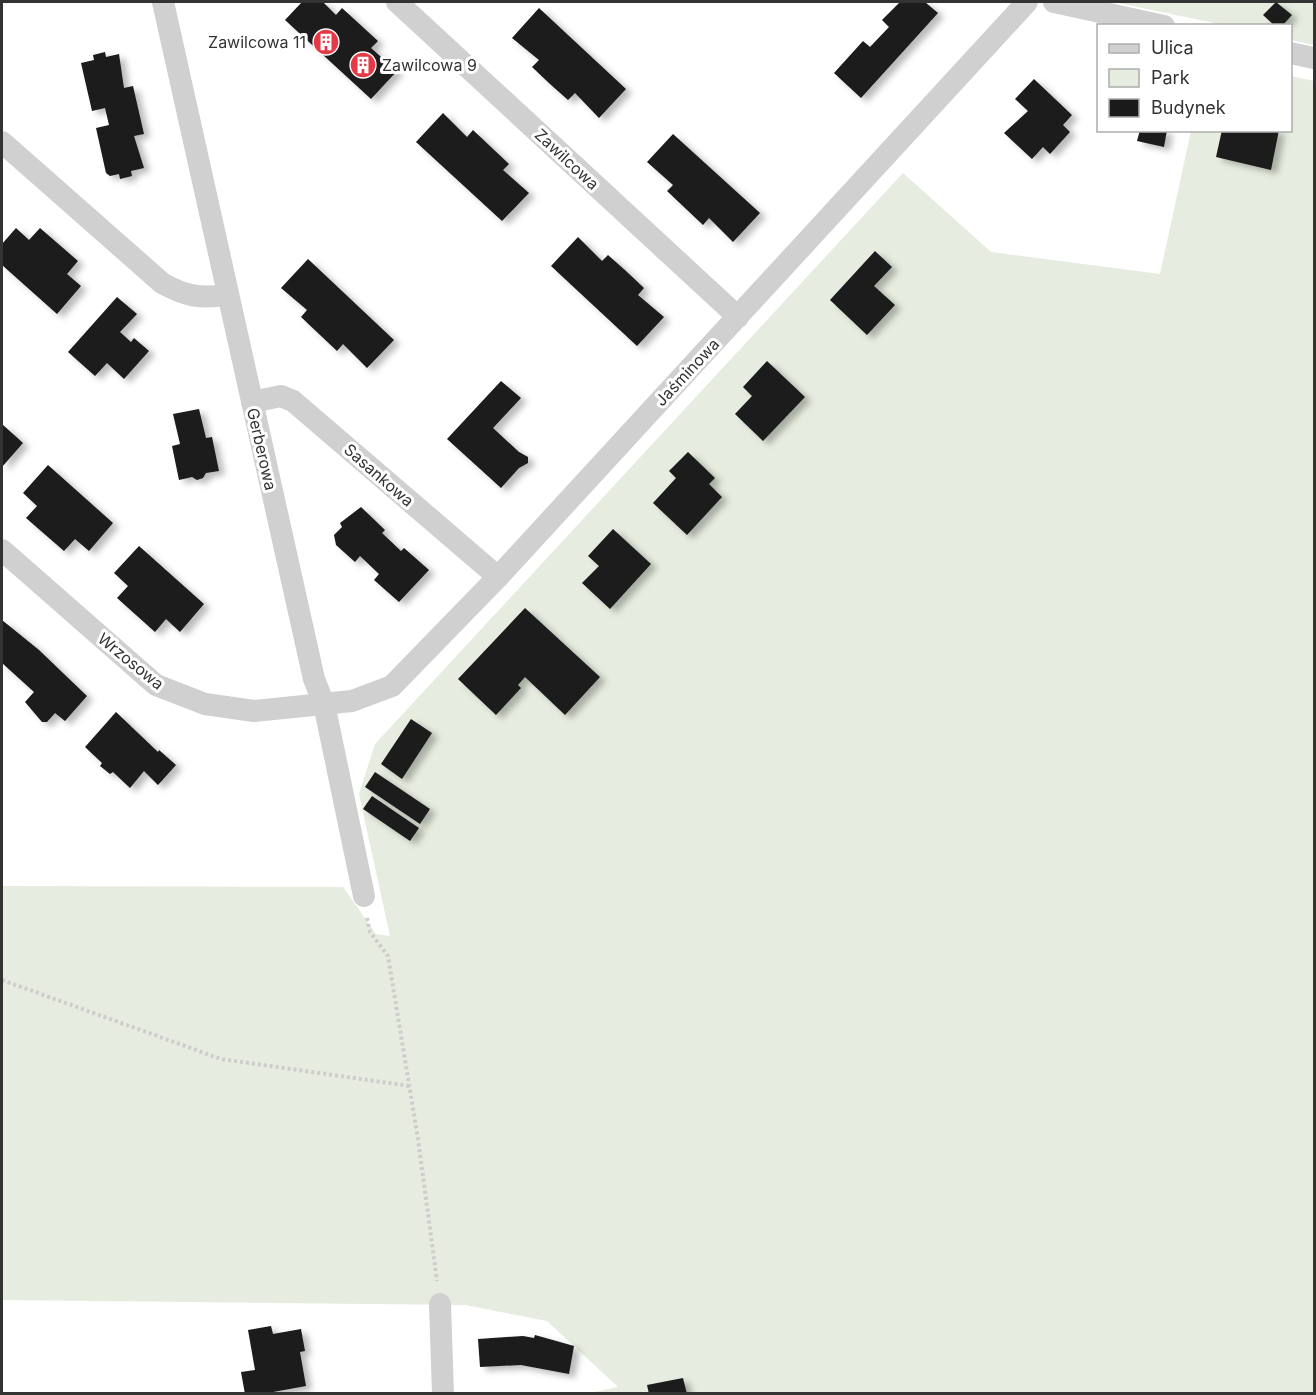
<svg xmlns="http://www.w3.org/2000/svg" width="1316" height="1395" font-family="Inter,sans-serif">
	<defs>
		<filter id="shadow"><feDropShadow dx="6" dy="4" stdDeviation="3" flood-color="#0004"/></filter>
	</defs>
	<rect width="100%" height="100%" fill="#fff"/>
	<g fill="#e6ecdf">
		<path d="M 1113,2 L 1314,2 L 1314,45 L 1291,40 L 1290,26 L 1224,25 Z"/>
		<path d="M 1291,76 L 1314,81 L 1314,1393 L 590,1393 L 618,1387 L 547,1321 L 465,1305 L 2,1300 L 2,886 L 343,887 L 376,934 L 390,936 L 359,794 L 375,744 L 903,173 L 991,252 L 1160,274 L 1191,131 L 1290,130 Z"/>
	</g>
	<g fill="#1a1a1a" filter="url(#shadow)">
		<path d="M 302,2 L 323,2 L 336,15 L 342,8 L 378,41 L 371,48 L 397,71 L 371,99 L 285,20 Z"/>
		<path d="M 900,2 L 925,2 L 938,13 L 861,98 L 834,73 L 863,41 L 870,47 L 889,27 L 882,20 Z"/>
		<path d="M 1276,2 L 1292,15 L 1282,26 L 1275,26 L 1263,15 Z"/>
		<path d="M 539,8 L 626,89 L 599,118 L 575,93 L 568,100 L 550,84 L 532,67 L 539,60 L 512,38 Z"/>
		<path d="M 105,52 L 106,57 L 119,54 L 124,88 L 133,86 L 144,134 L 134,136 L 144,168 L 131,171 L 132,176 L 120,179 L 119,174 L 110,176 L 106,173 L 96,128 L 109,125 L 105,108 L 92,111 L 81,63 L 94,60 L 93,55 Z"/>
		<path d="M 1034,79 L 1072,115 L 1063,125 L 1070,132 L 1050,154 L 1043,147 L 1032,159 L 1004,133 L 1028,111 L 1015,99 Z"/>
		<path d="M 443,113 L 467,137 L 473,130 L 509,164 L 503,170 L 529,193 L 502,221 L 416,142 Z"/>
		<path d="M 1140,130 L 1167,130 L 1164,147 L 1137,141 Z"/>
		<path d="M 1222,130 L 1279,130 L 1271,170 L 1216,157 Z"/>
		<path d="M 673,134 L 760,213 L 733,242 L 709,218 L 703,225 L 667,191 L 673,185 L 647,162 Z"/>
		<path d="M 16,228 L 29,240 L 40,228 L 78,261 L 67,274 L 81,286 L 57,314 L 2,265 L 2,244 Z"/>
		<path d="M 578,237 L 602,261 L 608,255 L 626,271 L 644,288 L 638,295 L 664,317 L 637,346 L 551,266 Z"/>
		<path d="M 875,251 L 892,267 L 874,286 L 895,305 L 867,335 L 830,300 Z"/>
		<path d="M 308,259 L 394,340 L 367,368 L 343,344 L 337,351 L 301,317 L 307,310 L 281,288 Z"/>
		<path d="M 117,297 L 137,314 L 120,332 L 131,342 L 134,338 L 149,351 L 124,379 L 107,363 L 95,376 L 68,352 Z"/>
		<path d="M 767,361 L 805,397 L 763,441 L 735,414 L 752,396 L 743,387 Z"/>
		<path d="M 501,381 L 521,398 L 493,428 L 519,452 L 528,457 L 528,463 L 519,468 L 501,488 L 447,439 Z"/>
		<path d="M 199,409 L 206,438 L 212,437 L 219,471 L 206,473 L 203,478 L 197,480 L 192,477 L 179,480 L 172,446 L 180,444 L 173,414 Z"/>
		<path d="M 2,424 L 23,443 L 2,467 Z"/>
		<path d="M 688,452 L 715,478 L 709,484 L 722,497 L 687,535 L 653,503 L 676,478 L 669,471 Z"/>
		<path d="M 48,465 L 113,523 L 89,551 L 75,539 L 64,551 L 26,518 L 37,506 L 23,493 Z"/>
		<path d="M 361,507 L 385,530 L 382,533 L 401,551 L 404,548 L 429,570 L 399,602 L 374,580 L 379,574 L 360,556 L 355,562 L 336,545 L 334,535 L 342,527 L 340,523 Z"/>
		<path d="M 613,529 L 651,564 L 610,609 L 582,583 L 599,566 L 588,556 Z"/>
		<path d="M 139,546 L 204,604 L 180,632 L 166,619 L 155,632 L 117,598 L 128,586 L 114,573 Z"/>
		<path d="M 525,608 L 600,677 L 565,715 L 525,677 L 518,685 L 521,688 L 496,715 L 458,679 Z"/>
		<path d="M 2,620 L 39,650 L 87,696 L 65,721 L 55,713 L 47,722 L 42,722 L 25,702 L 34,692 L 2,663 Z"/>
		<path d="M 116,712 L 158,752 L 159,750 L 176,765 L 158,785 L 144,771 L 130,788 L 113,772 L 110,774 L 100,766 L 102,763 L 85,747 Z"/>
		<path d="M 411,719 L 432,733 L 402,779 L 381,764 Z"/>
		<path d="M 375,772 L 430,809 L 420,824 L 365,787 Z"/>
		<path d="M 372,796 L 419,828 L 410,841 L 363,809 Z"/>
		<path d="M 271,1326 L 273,1334 L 301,1329 L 305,1351 L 300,1352 L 306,1386 L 262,1394 L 245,1394 L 241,1372 L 255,1370 L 248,1330 Z"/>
		<path d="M 535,1335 L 574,1346 L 569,1374 L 521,1365 L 480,1367 L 478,1339 L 523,1336 L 534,1338 Z"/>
		<path d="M 683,1378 L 687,1394 L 649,1394 L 647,1385 Z"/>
	</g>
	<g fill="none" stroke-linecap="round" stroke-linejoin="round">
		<g stroke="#cdcdcd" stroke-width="4" stroke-dasharray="3 3" stroke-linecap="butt">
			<path d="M 367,918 L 370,932 L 388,956 L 418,1139 L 437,1281"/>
			<path d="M 2,980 L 221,1059 L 410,1086"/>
		</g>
		<g stroke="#d0d0d0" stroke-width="22">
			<path d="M 163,2 L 314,679 L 324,704 L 364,896"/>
			<path d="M 397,2 L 738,317"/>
			<path d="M 1054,2 L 1164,26"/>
			<path d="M 1290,53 L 1314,58"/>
			<path d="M 2,142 L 162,283 C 185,296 200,299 226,295"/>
			<path d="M 252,402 L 281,396 L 293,401 L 498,577"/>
			<path d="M 2,550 L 156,685 L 205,704 L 254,711 L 352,701 L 392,686 L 498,577 L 1027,2"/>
			<path d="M 440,1304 L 443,1394"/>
		</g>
	</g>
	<defs>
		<symbol id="building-disc" viewBox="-11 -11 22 22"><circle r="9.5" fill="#e63946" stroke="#fff"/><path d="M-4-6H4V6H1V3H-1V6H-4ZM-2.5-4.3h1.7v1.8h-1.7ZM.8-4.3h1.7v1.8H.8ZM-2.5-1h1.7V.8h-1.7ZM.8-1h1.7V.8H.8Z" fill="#fff"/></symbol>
	</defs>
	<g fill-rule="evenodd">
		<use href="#building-disc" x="311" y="27" width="30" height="30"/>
		<use href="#building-disc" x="348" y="50" width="30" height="30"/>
	</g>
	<g text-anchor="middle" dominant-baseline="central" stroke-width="6" stroke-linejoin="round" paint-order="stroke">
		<g font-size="16" fill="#333" stroke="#fff" text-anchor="end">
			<text x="306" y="42">Zawilcowa 11</text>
			<text x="382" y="65" text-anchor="start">Zawilcowa 9</text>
		</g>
		<g font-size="16" fill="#333" stroke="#fff">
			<text transform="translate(567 159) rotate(43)">Zawilcowa</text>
			<text transform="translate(687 372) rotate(-47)">Jaśminowa</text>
			<text transform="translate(262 449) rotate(77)">Gerberowa</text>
			<text transform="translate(379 475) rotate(41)">Sasankowa</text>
			<text transform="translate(131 661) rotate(39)">Wrzosowa</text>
		</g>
	</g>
	<rect width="1316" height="1395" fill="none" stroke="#333333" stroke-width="6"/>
	<rect x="1097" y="24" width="195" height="108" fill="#ffffff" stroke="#adadad" stroke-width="1.5"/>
	<rect x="1109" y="44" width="30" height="9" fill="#d0d0d0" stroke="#adadad" stroke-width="1.5"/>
	<text x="1151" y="54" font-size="18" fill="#333333">Ulica</text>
	<rect x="1109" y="69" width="30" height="18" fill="#e6ecdf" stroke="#adadad" stroke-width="1.5"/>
	<text x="1151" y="84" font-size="18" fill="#333333">Park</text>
	<rect x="1109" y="99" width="30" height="18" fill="#1a1a1a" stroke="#adadad" stroke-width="1.5"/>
	<text x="1151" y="114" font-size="18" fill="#333333">Budynek</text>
</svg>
